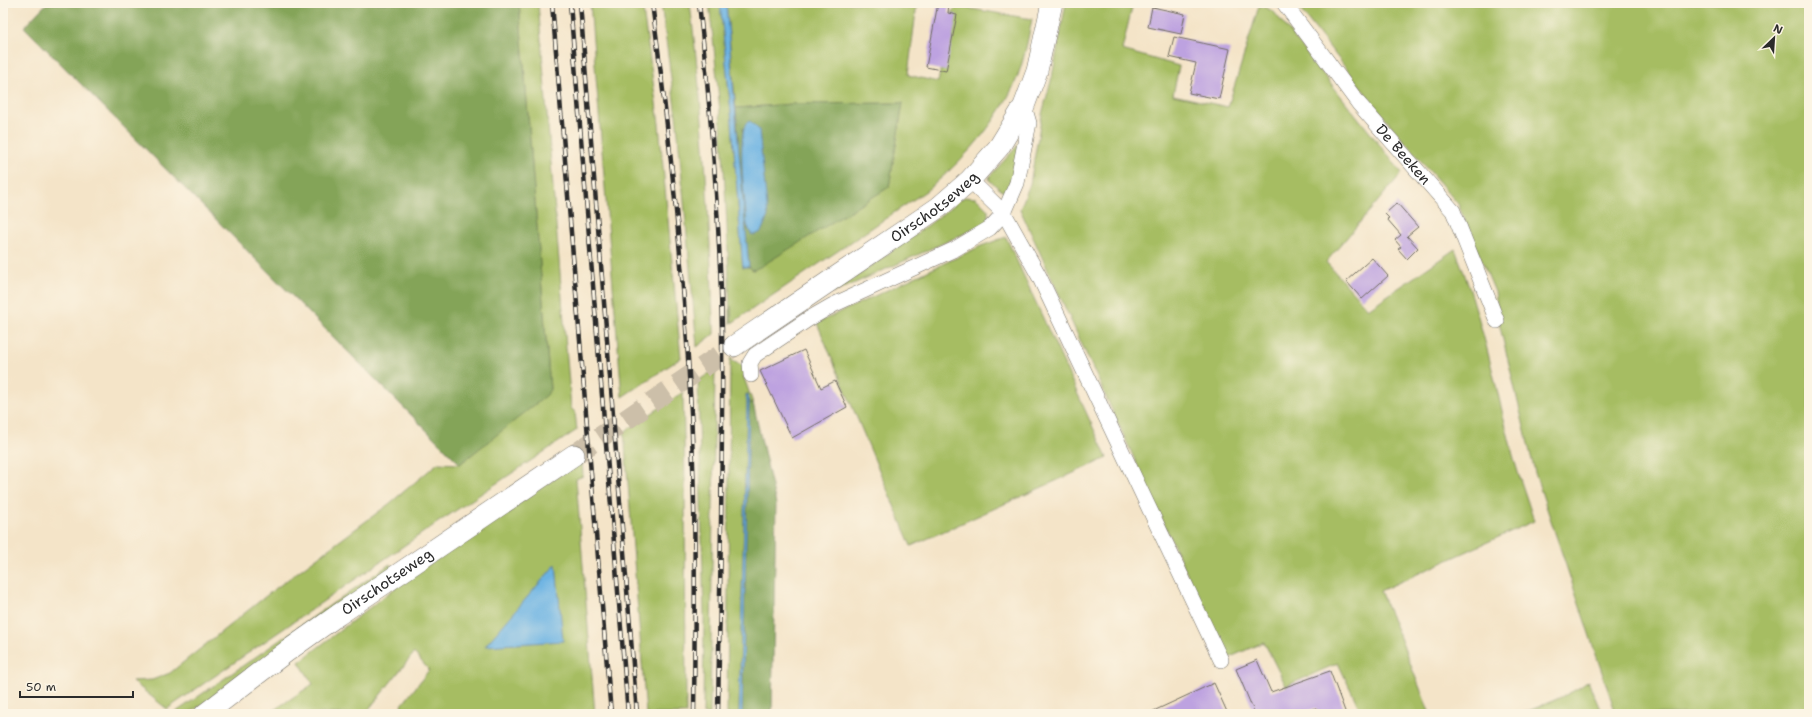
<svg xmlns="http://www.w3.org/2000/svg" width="1812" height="717" font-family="'Shantell Sans',sans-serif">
	<rect width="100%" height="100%" fill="#fcf5e5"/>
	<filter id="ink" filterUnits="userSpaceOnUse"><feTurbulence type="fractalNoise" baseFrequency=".025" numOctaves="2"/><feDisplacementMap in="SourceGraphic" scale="8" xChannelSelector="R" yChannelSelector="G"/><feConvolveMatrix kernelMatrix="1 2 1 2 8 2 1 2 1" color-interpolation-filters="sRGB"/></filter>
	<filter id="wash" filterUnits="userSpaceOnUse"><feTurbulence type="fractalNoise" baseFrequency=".012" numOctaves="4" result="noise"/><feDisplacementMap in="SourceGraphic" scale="16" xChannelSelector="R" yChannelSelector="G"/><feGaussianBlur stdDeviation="0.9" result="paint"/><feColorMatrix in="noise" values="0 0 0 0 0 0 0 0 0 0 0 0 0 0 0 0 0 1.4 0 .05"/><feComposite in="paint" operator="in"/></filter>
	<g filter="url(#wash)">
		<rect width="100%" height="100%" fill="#f4e4c8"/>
		<g fill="#a6bd62" stroke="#687446">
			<path d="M 519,3 L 538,3 L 571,408 L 575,412 L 577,430 L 437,523 L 167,709 L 132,681 L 152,680 L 170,673 L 271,592 L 389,504 L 438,463 L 460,464 L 550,389 Z"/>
			<path d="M 590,3 L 642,3 L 659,124 L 680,348 L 681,358 L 622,397 Z"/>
			<path d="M 661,3 L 690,3 C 703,110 710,217 713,325 L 714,325 L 714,334 L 697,347 L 677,123 Z"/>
			<path d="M 709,3 L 720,3 L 732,122 L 742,259 L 743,267 L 749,267 L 753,270 L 889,187 L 903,103 L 793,104 L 736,108 L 726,3 L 917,3 L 908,75 L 938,82 L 952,13 L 955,8 L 960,7 L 1032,19 C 1027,44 1022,72 1009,95 C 989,133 959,164 926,191 L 732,323 L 731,306 L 731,323 L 730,324 C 728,217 722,110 709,3 Z"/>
			<path d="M 1066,3 L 1133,3 L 1122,50 L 1179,66 L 1173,95 L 1228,107 L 1259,6 L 1267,8 L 1274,12 L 1402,173 L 1326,262 L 1368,309 L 1455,249 C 1481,313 1493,376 1510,443 C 1516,470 1526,495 1534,521 L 1380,591 L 1397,630 L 1430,714 L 1362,714 L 1338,663 L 1286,686 L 1264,642 L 1226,659 L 1020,209 L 1030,184 L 1042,114 L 1052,77 Z"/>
			<path d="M 1295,3 L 1809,3 L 1809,714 L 1616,714 L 1535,473 L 1500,327 L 1495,292 L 1458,204 L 1388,122 Z"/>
			<path d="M 1021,142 L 1007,195 L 989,180 L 990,176 Z"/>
			<path d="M 964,197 L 976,198 L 988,210 L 988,223 L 833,293 L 927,226 Z"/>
			<path d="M 1006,237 L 1107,458 L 911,546 L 817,323 L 981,246 Z"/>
			<path d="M 732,358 L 732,361 L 744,366 L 747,373 L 743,375 L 753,403 L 749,403 L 748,394 L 746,394 L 747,403 L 739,714 L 727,714 L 730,359 Z"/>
			<path d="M 715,369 L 710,714 L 703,714 L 704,618 L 698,381 Z"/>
			<path d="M 683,392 L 685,480 L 686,714 L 646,714 L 624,432 Z"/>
			<path d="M 582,460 L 583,476 L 576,479 L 595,714 L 395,714 L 429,670 L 414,653 L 365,714 L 268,714 L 313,684 L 299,662 L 403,582 Z"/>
			<path d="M 390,564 L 393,569 L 205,703 L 188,714 L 173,714 Z"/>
			<path d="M 1588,681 L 1602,714 L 1521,714 C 1539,706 1574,694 1588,681 Z"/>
		</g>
		<g fill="#84a458" stroke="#586842" fill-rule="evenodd">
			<path d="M 47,3 L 519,3 L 550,389 L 547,395 L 460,464 L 24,27 Z"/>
			<path d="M 903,103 L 889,187 L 760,267 L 753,270 L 749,267 L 744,225 L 736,108 L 793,104 ZM 743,128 L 748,230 L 747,225 L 742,146 Z"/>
			<path d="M 749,403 L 753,403 L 776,504 L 772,714 L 742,714 Z"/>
		</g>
		<g fill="#6cb3e3" stroke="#4c6f87">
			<path d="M 720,3 L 726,3 L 749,267 L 743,267 L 742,259 L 732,122 Z"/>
			<path d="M 750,121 L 759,130 L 768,216 L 761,232 L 755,235 L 751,234 L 747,225 C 745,202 737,141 746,123 Z"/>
			<path d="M 748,394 L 749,403 L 742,714 L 739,714 L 747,403 L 746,395 Z"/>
			<path d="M 556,564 L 563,641 L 485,646 Z"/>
		</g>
		<g id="blocks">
			<g fill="#bda2e0">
				<path d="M 938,3 L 949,3 L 948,13 L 957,15 L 946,71 L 926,67 Z"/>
				<path d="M 1152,7 L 1185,14 L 1181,34 L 1148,27 Z"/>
				<path d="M 1174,37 L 1230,49 L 1219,99 L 1189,93 L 1196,63 L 1169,57 Z"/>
				<path d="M 1397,203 L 1418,227 L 1407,236 L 1418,248 L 1407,259 L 1398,249 L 1401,247 L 1395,240 L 1401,235 L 1387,219 L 1389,218 L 1385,214 Z"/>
				<path d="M 1372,258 L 1388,276 L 1362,299 L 1346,281 Z"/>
				<path d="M 804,350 L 821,388 L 835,381 L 847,407 L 792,438 L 760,371 Z"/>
				<path d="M 1257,660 L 1271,692 L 1330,671 L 1346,714 L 1319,714 L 1316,708 L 1298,714 L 1255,714 L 1236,669 Z"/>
				<path d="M 1214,683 L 1228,714 L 1147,714 Z"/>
			</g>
		</g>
	</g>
	<g filter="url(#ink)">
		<use href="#blocks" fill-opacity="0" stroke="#716c62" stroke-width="1"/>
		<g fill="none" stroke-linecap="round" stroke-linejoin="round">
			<path stroke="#ccbfa9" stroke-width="21" stroke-dasharray="21 10" stroke-linecap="butt" d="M 574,455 L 734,346"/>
			<defs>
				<g id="street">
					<path id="s1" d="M 1284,3 L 1359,104 L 1453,211 L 1497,321"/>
					<path d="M 970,180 L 1004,213 L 1039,276 L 1221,660"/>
					<path d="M 751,375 L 750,363 L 755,355 L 807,320 L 833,305 L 955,249 L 990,228 L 1004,213 L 1017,183 L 1029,123 L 1024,106"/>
				</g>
				<g id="secondary">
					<path id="s2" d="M 734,346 L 939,207 L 970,180 L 999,147 L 1024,106 L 1037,71 L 1052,3"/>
					<path id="s3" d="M 205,714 L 286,652 L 338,615 L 574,455"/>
				</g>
			</defs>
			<use href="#street" stroke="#716c62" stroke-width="16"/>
			<use href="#secondary" stroke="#716c62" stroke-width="22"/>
			<use href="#street" stroke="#fff" stroke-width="15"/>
			<use href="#secondary" stroke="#fff" stroke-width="21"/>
			<defs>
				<g id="rail">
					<path d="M 552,3 L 611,714"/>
					<path d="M 570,3 L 628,714"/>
					<path d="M 580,3 L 637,714"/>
					<path d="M 652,3 C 669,132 683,261 690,392 C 696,499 695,607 694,714"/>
					<path d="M 699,3 C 711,112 720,222 722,331 C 723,459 720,586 718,714"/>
				</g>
			</defs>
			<use href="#rail" stroke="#2b2b2b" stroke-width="4.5"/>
			<use href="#rail" stroke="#fcf5e5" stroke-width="3" stroke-dasharray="9" stroke-linecap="butt"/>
		</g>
	</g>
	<g text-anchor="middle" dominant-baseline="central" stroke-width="3" stroke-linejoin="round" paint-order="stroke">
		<g font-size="15" fill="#2b2b2b" stroke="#fcf5e5">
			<text stroke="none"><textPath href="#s1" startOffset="193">De Beeken</textPath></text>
			<text stroke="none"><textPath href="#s2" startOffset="244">Oirschotseweg</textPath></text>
			<text stroke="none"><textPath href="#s3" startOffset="225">Oirschotseweg</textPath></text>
		</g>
	</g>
	<rect width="1812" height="717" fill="none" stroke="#fcf5e5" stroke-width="16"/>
	<g transform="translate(1774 38) rotate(25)" stroke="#fcf5e5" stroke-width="3" paint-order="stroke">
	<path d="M0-3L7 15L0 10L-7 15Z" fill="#2b2b2b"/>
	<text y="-6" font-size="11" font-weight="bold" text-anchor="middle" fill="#2b2b2b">N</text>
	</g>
	<path d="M20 691v6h113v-6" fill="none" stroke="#2b2b2b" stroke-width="2"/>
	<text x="26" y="691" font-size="12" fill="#2b2b2b" stroke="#fcf5e5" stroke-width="3" paint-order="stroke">50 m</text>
</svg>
